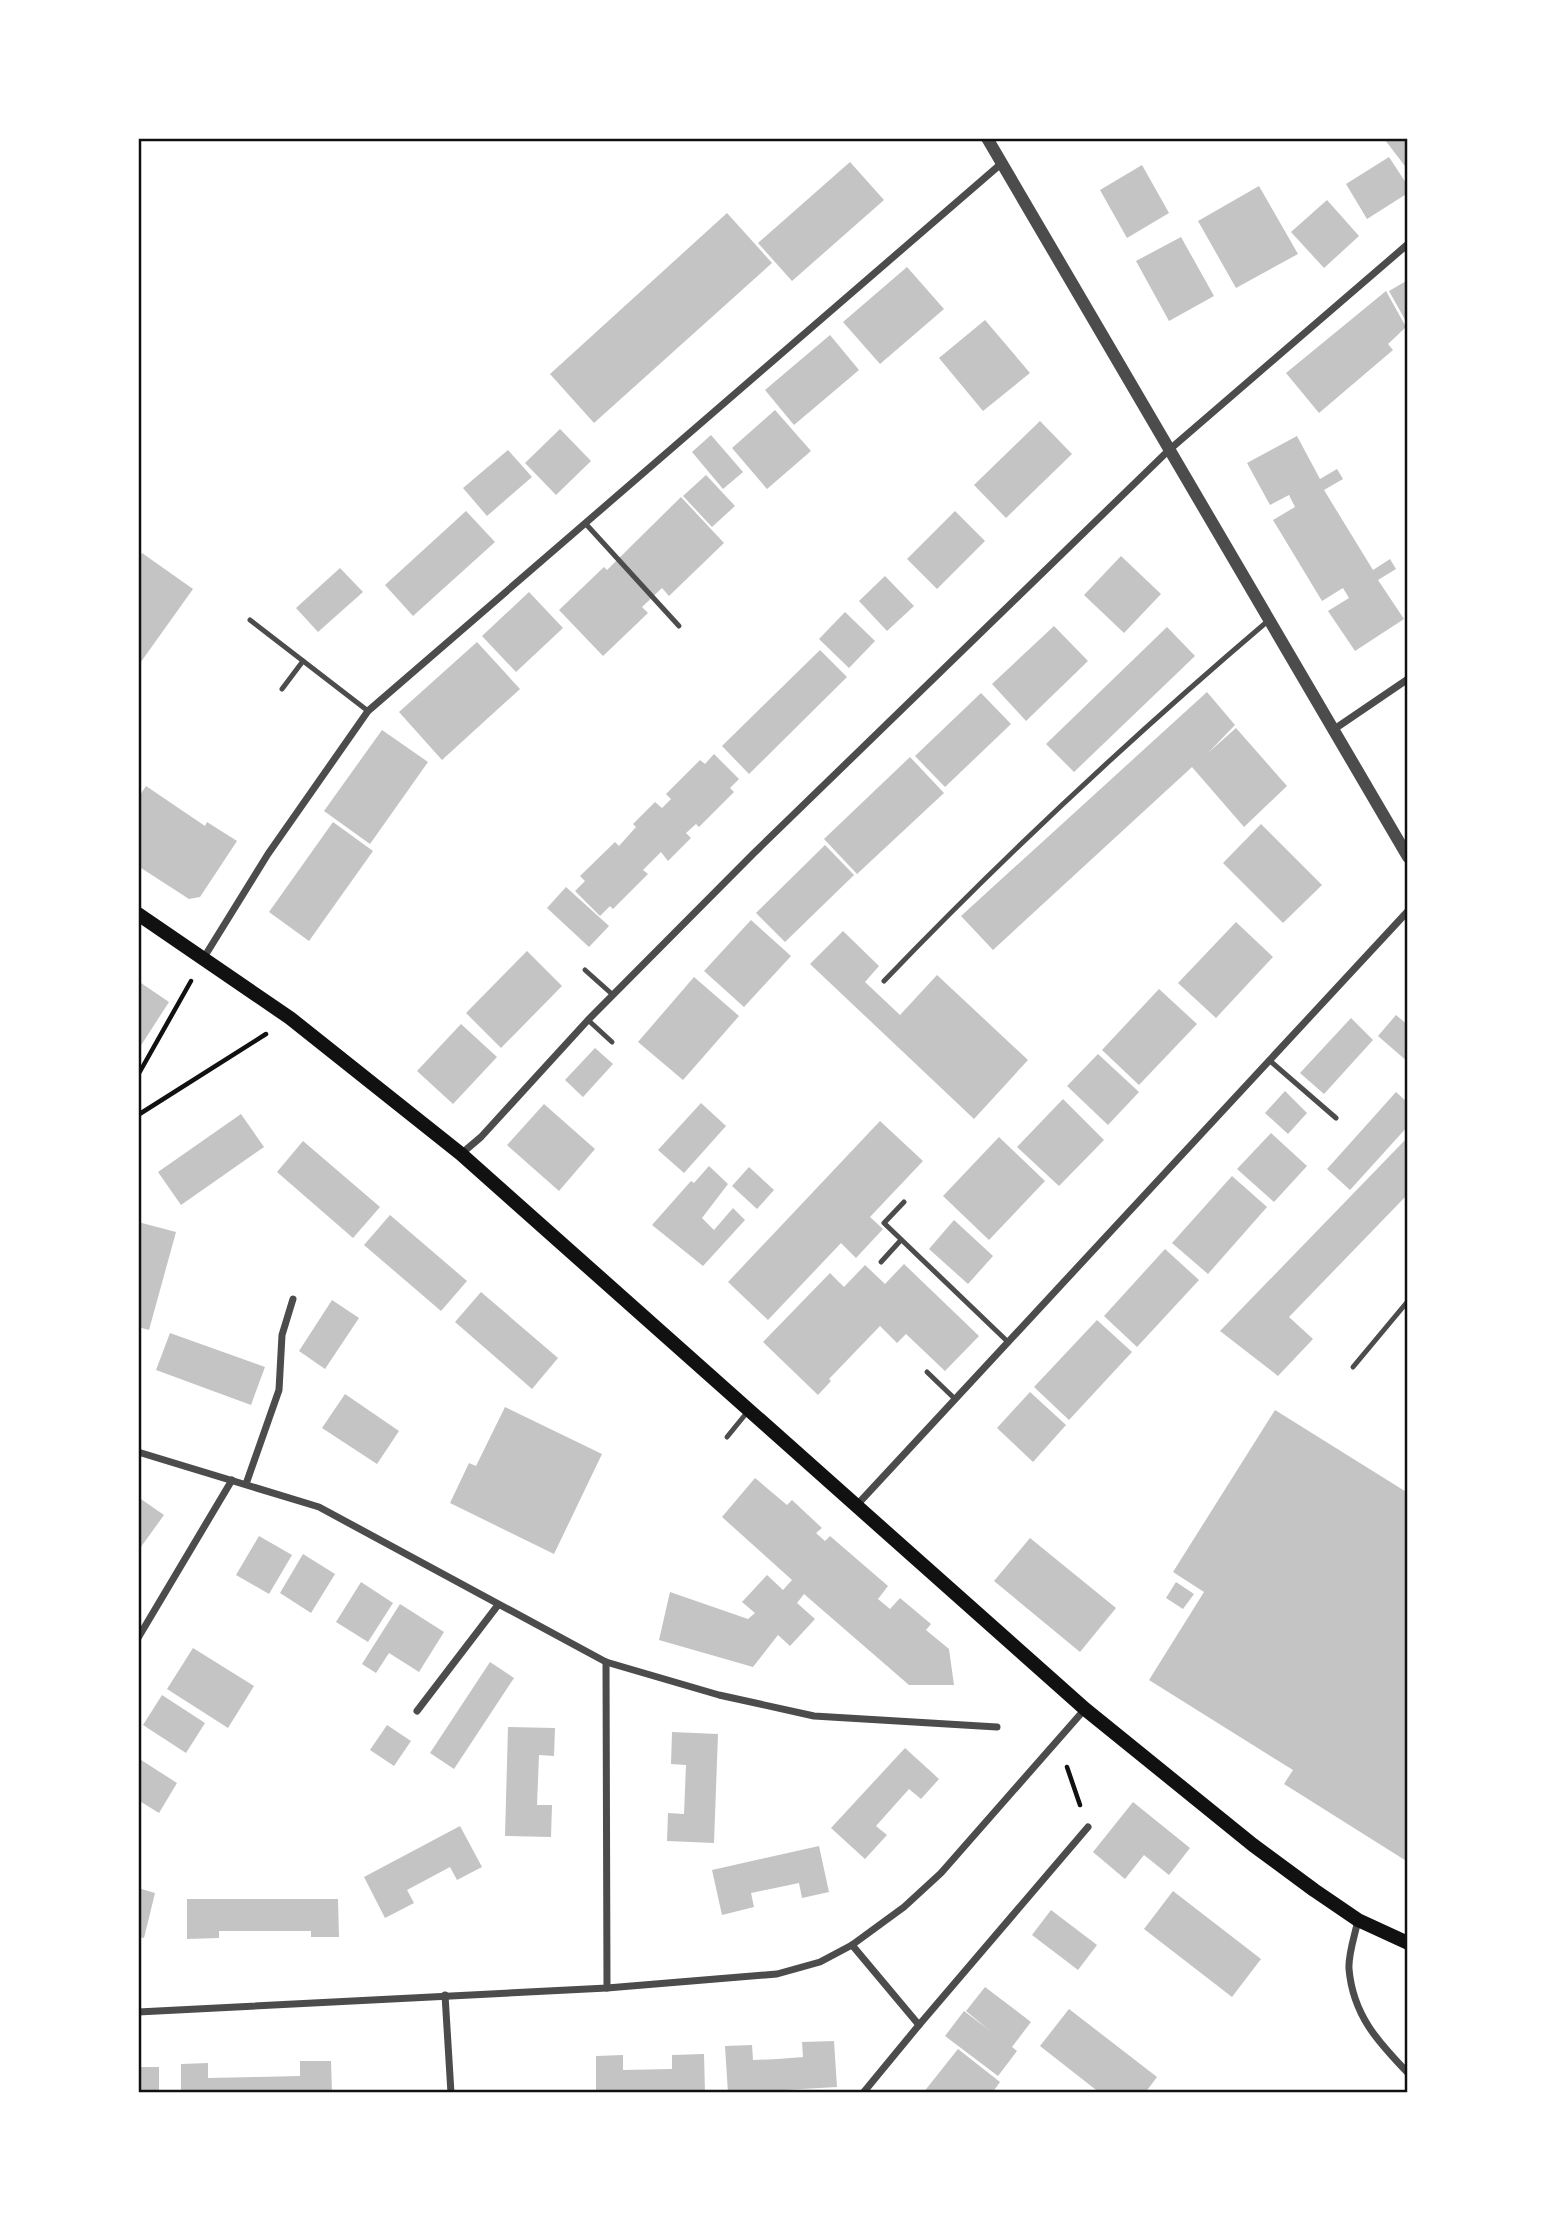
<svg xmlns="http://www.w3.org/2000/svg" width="1546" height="2231" font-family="'Golos Text',sans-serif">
	<rect width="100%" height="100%" fill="#fff"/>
	<g fill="#c4c4c4">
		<path d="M 1388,138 L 1408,138 L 1408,170 L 1385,140 Z"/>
		<path d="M 1389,157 L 1408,186 L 1408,193 L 1367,219 L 1346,184 Z"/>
		<path d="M 850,162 L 884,200 L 792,281 L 758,243 Z"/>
		<path d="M 1142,165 L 1169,213 L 1127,238 L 1100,190 Z"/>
		<path d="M 1259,186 L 1298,254 L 1236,288 L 1198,221 Z"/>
		<path d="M 1327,200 L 1359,236 L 1324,268 L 1291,232 Z"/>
		<path d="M 727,213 L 772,263 L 594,423 L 550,374 Z"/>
		<path d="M 1181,237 L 1214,296 L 1169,321 L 1136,261 Z"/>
		<path d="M 907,267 L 944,309 L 880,364 L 843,322 Z"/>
		<path d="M 1408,280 L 1408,325 L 1389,291 Z"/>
		<path d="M 1386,291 L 1406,327 L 1388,344 L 1393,350 L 1319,413 L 1286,373 Z"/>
		<path d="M 985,320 L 1030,373 L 983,411 L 939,358 Z"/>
		<path d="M 830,335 L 859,370 L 794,425 L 765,390 Z"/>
		<path d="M 775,410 L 811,451 L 767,489 L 732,448 Z"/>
		<path d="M 1040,421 L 1072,454 L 1006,518 L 974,485 Z"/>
		<path d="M 560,429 L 591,461 L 556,495 L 525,463 Z"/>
		<path d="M 711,435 L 743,472 L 723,489 L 692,452 Z"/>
		<path d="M 1297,436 L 1320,479 L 1337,469 L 1343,479 L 1324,490 L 1373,570 L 1390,559 L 1396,569 L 1378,580 L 1404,619 L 1355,651 L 1328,611 L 1349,598 L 1343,588 L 1322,601 L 1273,520 L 1295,507 L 1289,495 L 1270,505 L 1247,463 Z"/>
		<path d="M 508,450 L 532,477 L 487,516 L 463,488 Z"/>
		<path d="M 706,475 L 735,506 L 712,527 L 683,496 Z"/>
		<path d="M 681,497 L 724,543 L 669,596 L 662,588 L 642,607 L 648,613 L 603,656 L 559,610 L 604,567 L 607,570 Z"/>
		<path d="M 466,511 L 495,542 L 413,616 L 385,585 Z"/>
		<path d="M 955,511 L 985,541 L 937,589 L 907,559 Z"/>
		<path d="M 142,553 L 193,589 L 138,666 L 138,559 Z"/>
		<path d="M 1121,556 L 1161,594 L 1124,633 L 1084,595 Z"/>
		<path d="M 340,568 L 363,592 L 318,632 L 296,608 Z"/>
		<path d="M 885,576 L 914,606 L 887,631 L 859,601 Z"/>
		<path d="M 529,592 L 563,628 L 516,672 L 482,636 Z"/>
		<path d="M 845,612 L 875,641 L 849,668 L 819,639 Z"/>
		<path d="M 1054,626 L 1088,661 L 1026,721 L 992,684 Z"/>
		<path d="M 1167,627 L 1195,656 L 1074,772 L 1046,744 Z"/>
		<path d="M 477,642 L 520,689 L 442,760 L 399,712 Z"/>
		<path d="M 820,650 L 847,677 L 749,774 L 722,746 Z"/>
		<path d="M 1207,692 L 1235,725 L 1208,753 L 1236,728 L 1287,786 L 1244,827 L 1192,767 L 993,950 L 961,916 Z"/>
		<path d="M 981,693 L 1011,724 L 945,787 L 915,756 Z"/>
		<path d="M 382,730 L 428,762 L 370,844 L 324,811 Z"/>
		<path d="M 714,754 L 739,779 L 730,788 L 734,792 L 699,827 L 696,824 L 686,833 L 691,838 L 668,861 L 661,852 L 643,870 L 648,874 L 613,909 L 610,906 L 600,916 L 575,891 L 585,881 L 580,876 L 615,842 L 619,846 L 636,827 L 633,824 L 655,802 L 662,808 L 671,799 L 666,794 L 700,760 L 705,764 Z"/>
		<path d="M 910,757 L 944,793 L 857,874 L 824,839 Z"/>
		<path d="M 146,786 L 205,826 L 207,822 L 237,841 L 200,897 L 189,899 L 138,866 L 138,798 Z"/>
		<path d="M 333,822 L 373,851 L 309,941 L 269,912 Z"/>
		<path d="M 1261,824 L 1322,885 L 1283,923 L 1223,863 Z"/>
		<path d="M 825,845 L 854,875 L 785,942 L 756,913 Z"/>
		<path d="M 566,887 L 609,926 L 589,947 L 547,908 Z"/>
		<path d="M 751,920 L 791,956 L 744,1007 L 704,971 Z"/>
		<path d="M 1236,922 L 1273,957 L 1216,1018 L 1178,983 Z"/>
		<path d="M 843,931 L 879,966 L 865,982 L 900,1015 L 937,975 L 1028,1060 L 974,1119 L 810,964 Z"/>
		<path d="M 527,951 L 562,986 L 501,1048 L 466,1013 Z"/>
		<path d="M 694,977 L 739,1016 L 683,1080 L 638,1042 Z"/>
		<path d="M 138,981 L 169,1002 L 138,1050 Z"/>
		<path d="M 1159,989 L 1197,1024 L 1139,1085 L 1102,1050 Z"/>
		<path d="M 1396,1015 L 1408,1025 L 1408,1062 L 1378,1036 Z"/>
		<path d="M 1351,1018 L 1373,1040 L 1324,1094 L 1300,1073 Z"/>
		<path d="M 461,1024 L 497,1057 L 453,1104 L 417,1071 Z"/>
		<path d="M 595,1048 L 613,1064 L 583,1097 L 565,1080 Z"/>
		<path d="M 1098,1054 L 1139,1092 L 1108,1125 L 1067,1086 Z"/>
		<path d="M 1285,1091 L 1307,1113 L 1288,1134 L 1265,1113 Z"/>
		<path d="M 1396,1092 L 1408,1103 L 1408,1126 L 1350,1190 L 1327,1169 Z"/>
		<path d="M 1063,1099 L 1104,1140 L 1059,1186 L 1017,1147 Z"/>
		<path d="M 701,1103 L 726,1126 L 684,1173 L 658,1150 Z"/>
		<path d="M 544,1104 L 595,1149 L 559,1191 L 507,1145 Z"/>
		<path d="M 241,1114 L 264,1147 L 181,1205 L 158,1172 Z"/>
		<path d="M 880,1121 L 923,1161 L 870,1217 L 883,1229 L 856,1258 L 841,1243 L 768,1320 L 728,1282 Z"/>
		<path d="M 1271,1133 L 1307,1166 L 1274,1202 L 1237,1169 Z"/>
		<path d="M 999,1137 L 1045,1181 L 989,1240 L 943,1196 Z"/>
		<path d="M 1408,1137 L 1408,1194 L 1289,1317 L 1313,1339 L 1278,1376 L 1220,1331 Z"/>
		<path d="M 303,1141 L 380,1207 L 353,1238 L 277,1172 Z"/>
		<path d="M 709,1166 L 728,1184 L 702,1218 L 714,1230 L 733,1208 L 745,1220 L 703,1266 L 652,1225 L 691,1181 L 694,1183 Z"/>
		<path d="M 749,1167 L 774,1190 L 757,1209 L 732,1186 Z"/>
		<path d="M 1232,1176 L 1267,1207 L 1208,1274 L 1172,1243 Z"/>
		<path d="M 390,1215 L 467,1281 L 441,1311 L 364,1245 Z"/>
		<path d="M 954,1220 L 993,1256 L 968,1284 L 929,1249 Z"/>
		<path d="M 138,1222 L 176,1232 L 149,1330 L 138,1327 Z"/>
		<path d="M 1165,1249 L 1199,1280 L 1137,1347 L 1104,1316 Z"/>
		<path d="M 904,1264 L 979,1336 L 945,1371 L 906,1334 L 897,1343 L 880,1326 L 829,1379 L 831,1381 L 818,1395 L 763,1342 L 830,1273 L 844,1287 L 865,1265 L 885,1284 Z"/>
		<path d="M 481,1292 L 558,1358 L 532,1389 L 455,1322 Z"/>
		<path d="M 332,1300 L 359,1318 L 325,1369 L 299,1351 Z"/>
		<path d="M 1097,1320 L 1132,1352 L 1069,1420 L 1034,1387 Z"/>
		<path d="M 170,1333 L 265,1367 L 251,1405 L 156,1370 Z"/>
		<path d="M 1030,1392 L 1066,1425 L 1033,1462 L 997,1428 Z"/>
		<path d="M 345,1394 L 399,1431 L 377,1464 L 322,1428 Z"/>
		<path d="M 505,1407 L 602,1454 L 554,1554 L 450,1503 L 469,1463 L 476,1466 Z"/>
		<path d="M 1275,1410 L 1408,1493 L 1408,1862 L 1284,1784 L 1293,1770 L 1149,1680 L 1204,1592 L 1173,1572 Z"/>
		<path d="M 755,1478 L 787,1505 L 792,1500 L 822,1528 L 816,1533 L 825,1541 L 830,1536 L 888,1586 L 878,1599 L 890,1609 L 900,1598 L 931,1624 L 926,1630 L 949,1649 L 954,1685 L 909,1685 L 804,1594 L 797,1603 L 815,1619 L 790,1646 L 778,1635 L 753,1667 L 659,1640 L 670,1592 L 748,1619 L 755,1613 L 742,1602 L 767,1575 L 783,1590 L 792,1580 L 722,1517 Z"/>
		<path d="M 138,1497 L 164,1515 L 138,1551 Z"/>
		<path d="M 259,1536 L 292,1555 L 269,1594 L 236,1575 Z"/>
		<path d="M 1030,1538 L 1116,1608 L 1080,1652 L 994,1581 Z"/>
		<path d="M 303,1554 L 335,1574 L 311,1613 L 280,1593 Z"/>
		<path d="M 361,1582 L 393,1603 L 368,1642 L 336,1622 Z"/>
		<path d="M 1176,1582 L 1194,1594 L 1183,1609 L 1166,1598 Z"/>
		<path d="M 400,1604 L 444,1632 L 419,1672 L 389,1653 L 376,1673 L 362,1664 Z"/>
		<path d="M 193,1648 L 254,1686 L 228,1728 L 167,1689 Z"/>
		<path d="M 490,1662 L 514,1678 L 454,1769 L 430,1753 Z"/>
		<path d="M 162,1695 L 205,1723 L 186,1753 L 143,1725 Z"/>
		<path d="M 387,1725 L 411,1741 L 394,1766 L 370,1750 Z"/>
		<path d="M 508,1727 L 555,1728 L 554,1756 L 539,1755 L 537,1805 L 552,1805 L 551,1837 L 505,1836 Z"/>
		<path d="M 672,1732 L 718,1734 L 714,1843 L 667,1841 L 668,1813 L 684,1814 L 686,1765 L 671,1764 Z"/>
		<path d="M 905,1748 L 939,1779 L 921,1799 L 909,1789 L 876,1826 L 887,1835 L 865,1859 L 831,1828 Z"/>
		<path d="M 138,1758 L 177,1783 L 159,1813 L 138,1800 Z"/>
		<path d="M 1133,1802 L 1190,1848 L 1169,1875 L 1144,1855 L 1125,1879 L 1093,1852 Z"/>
		<path d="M 460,1826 L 482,1867 L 457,1880 L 450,1867 L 407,1890 L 414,1903 L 385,1918 L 364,1877 Z"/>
		<path d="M 819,1846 L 829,1892 L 802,1898 L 799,1883 L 751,1893 L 754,1907 L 722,1915 L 712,1870 Z"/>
		<path d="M 138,1888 L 155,1893 L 144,1938 L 138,1937 Z"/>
		<path d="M 1173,1891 L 1261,1959 L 1232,1997 L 1144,1929 Z"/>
		<path d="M 187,1899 L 338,1899 L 339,1937 L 311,1937 L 311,1931 L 219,1931 L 219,1938 L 187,1939 Z"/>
		<path d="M 1051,1910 L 1097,1945 L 1078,1970 L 1032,1935 Z"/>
		<path d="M 985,1987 L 1031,2022 L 1012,2047 L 1017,2051 L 998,2076 L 945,2036 L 964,2011 L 989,2030 L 966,2011 Z"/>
		<path d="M 1069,2009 L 1157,2077 L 1145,2093 L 1100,2093 L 1040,2046 Z"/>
		<path d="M 834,2041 L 837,2087 L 728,2093 L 725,2046 L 752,2045 L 753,2060 L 778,2059 L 803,2057 L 802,2042 Z"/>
		<path d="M 958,2049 L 1000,2082 L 992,2093 L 923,2093 Z"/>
		<path d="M 704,2054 L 705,2093 L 596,2093 L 596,2056 L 623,2055 L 623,2070 L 672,2069 L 672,2055 Z"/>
		<path d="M 300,2061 L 331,2061 L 332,2093 L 181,2093 L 181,2064 L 208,2063 L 208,2078 L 257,2077 L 300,2076 Z"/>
		<rect x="138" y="2067" width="21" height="26"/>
	</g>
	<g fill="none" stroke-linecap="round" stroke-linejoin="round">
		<g stroke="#111" stroke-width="4.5">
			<path d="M 138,1075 L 191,981"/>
			<path d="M 138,1115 L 266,1034"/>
			<path d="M 1067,1767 L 1080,1805"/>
		</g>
		<g stroke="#4c4c4c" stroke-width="5">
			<path d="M 585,523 L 679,626"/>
			<path d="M 250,620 L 368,711"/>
			<path d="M 282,689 L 303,661"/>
			<path d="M 585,970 L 613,995"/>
			<path d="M 884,981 C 1006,854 1135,734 1269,620"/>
			<path d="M 588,1020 L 612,1042"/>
			<path d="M 1269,1060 L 1336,1118"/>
			<path d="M 904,1202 L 884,1223 L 1008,1342"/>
			<path d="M 881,1262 L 901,1240"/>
			<path d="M 1353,1367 L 1408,1301"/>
			<path d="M 927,1372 L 955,1399"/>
			<path d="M 727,1437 L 749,1410"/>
		</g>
		<g stroke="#4c4c4c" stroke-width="7">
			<path d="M 1333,730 L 1408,679"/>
			<path d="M 203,959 L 268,854 L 368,711 L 1002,163"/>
			<path d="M 461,1154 L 481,1137 L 588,1020 L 754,853 L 1169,450 L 1408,244"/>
			<path d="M 138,1452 L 319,1507 L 606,1662 L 719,1695 L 814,1716 L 997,1727"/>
			<path d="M 246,1484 L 279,1390 L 282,1335 L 293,1299"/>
			<path d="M 856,1506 L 1408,911"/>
			<path d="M 138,1638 L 232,1480"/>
			<path d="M 606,1662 L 607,1988"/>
			<path d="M 417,1711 L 498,1605"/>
			<path d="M 1358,1920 C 1355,1935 1348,1954 1349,1969 C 1353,2015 1378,2042 1408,2073"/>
			<path d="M 852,1945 L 919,2025"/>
			<path d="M 445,1995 L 451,2093"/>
			<path d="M 138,2012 L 607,1988 L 777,1974 L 820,1962 L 852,1945 L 904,1907 L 941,1873 L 1085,1709"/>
			<path d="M 863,2093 L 919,2025 L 1088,1827"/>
		</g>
		<path stroke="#4c4c4c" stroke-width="12" d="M 987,138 L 1408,857"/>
		<path stroke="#111" stroke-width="14" d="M 138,914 L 290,1018 L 461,1154 L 1085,1709 L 1253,1845 L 1314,1890 L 1358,1920 L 1408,1943"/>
	</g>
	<rect width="1546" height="2231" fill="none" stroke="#ffffff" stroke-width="280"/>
	<rect x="140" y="140" width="1266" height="1951" fill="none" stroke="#111" stroke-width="2.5"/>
</svg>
